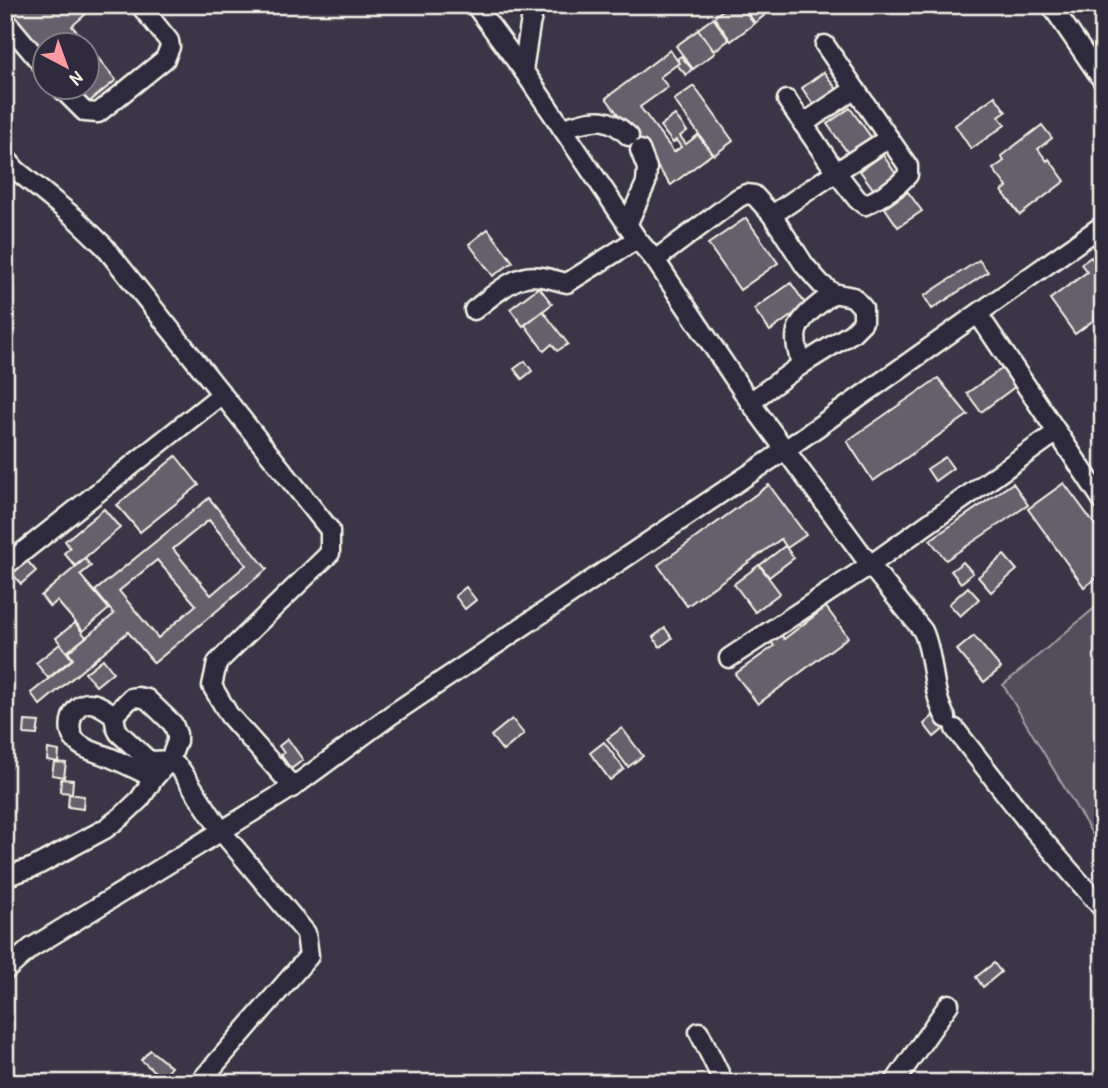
<svg xmlns="http://www.w3.org/2000/svg" width="1108" height="1088" font-family="'Patrick Hand',sans-serif">
	<rect width="100%" height="100%" fill="#3b3647"/>
	<filter id="ink" filterUnits="userSpaceOnUse"><feTurbulence type="fractalNoise" baseFrequency=".0143" numOctaves="2"/><feDisplacementMap in="SourceGraphic" scale="14" xChannelSelector="R" yChannelSelector="G"/><feConvolveMatrix kernelMatrix="1 2 1 2 8 2 1 2 1" color-interpolation-filters="sRGB"/></filter>
	<g filter="url(#ink)">
		<path fill="#534e5c" stroke="#a4a0a2" stroke-width="2" d="M 1103,601 L 1103,852 L 1003,685 Z"/>
		<g fill="#65616c" stroke="#f4f1e8" stroke-width="2" fill-rule="evenodd">
			<path d="M 5,5 L 84,5 L 81,8 L 86,14 L 72,26 L 116,80 L 83,107 L 67,88 L 88,88 L 88,46 L 46,46 L 46,61 L 5,12 Z"/>
			<path d="M 729,5 L 741,5 L 754,24 L 731,41 L 714,17 Z"/>
			<path d="M 742,5 L 760,5 L 766,14 L 755,23 Z"/>
			<path d="M 713,18 L 729,40 L 714,51 L 698,29 Z"/>
			<path d="M 698,30 L 715,53 L 693,69 L 676,46 Z"/>
			<path d="M 670,50 L 679,63 L 660,77 L 668,87 L 640,107 L 674,152 L 681,147 L 676,140 L 673,143 L 660,126 L 675,115 L 687,131 L 680,136 L 686,144 L 698,135 L 712,154 L 671,185 L 606,98 Z"/>
			<path d="M 681,56 L 692,69 L 686,75 L 677,65 L 680,63 L 677,59 Z"/>
			<path d="M 824,72 L 838,91 L 815,107 L 802,88 Z"/>
			<path d="M 694,86 L 733,141 L 714,155 L 674,100 Z"/>
			<path d="M 995,96 L 1006,112 L 999,117 L 1005,125 L 971,149 L 955,125 Z"/>
			<path d="M 850,108 L 871,137 L 848,153 L 827,124 Z"/>
			<path d="M 1042,125 L 1052,138 L 1038,149 L 1047,161 L 1049,159 L 1065,181 L 1020,215 L 1002,191 L 1007,187 L 993,169 L 1004,161 L 1001,156 Z"/>
			<path d="M 883,155 L 896,174 L 874,190 L 860,171 Z"/>
			<path d="M 908,192 L 922,211 L 898,227 L 885,208 Z"/>
			<path d="M 746,218 L 778,263 L 740,290 L 708,244 Z"/>
			<path d="M 488,229 L 513,262 L 493,276 L 469,244 Z"/>
			<path d="M 1091,257 L 1098,267 L 1103,263 L 1103,313 L 1075,334 L 1050,299 L 1087,272 L 1081,264 Z"/>
			<path d="M 979,260 L 988,272 L 932,309 L 924,296 Z"/>
			<path d="M 791,283 L 806,305 L 770,331 L 754,309 Z"/>
			<path d="M 539,287 L 552,304 L 523,326 L 510,309 Z"/>
			<path d="M 543,311 L 568,344 L 557,351 L 552,344 L 544,351 L 525,325 Z"/>
			<path d="M 525,361 L 532,371 L 522,379 L 514,369 Z"/>
			<path d="M 1003,368 L 1016,386 L 981,412 L 967,393 Z"/>
			<path d="M 938,378 L 968,415 L 873,481 L 847,441 Z"/>
			<path d="M 176,456 L 199,485 L 140,532 L 117,505 Z"/>
			<path d="M 945,457 L 953,468 L 935,481 L 927,469 Z"/>
			<path d="M 1013,483 L 1028,505 L 946,560 L 930,540 Z"/>
			<path d="M 1064,483 L 1103,536 L 1103,574 L 1084,587 L 1028,509 Z"/>
			<path d="M 769,485 L 806,535 L 787,548 L 781,539 L 687,606 L 658,565 Z"/>
			<path d="M 209,498 L 267,569 L 154,663 L 128,632 L 40,705 L 31,693 L 73,659 L 68,652 L 114,614 L 95,591 ZM 209,520 L 246,565 L 211,595 L 173,549 ZM 157,560 L 196,605 L 158,638 L 119,591 Z"/>
			<path d="M 104,509 L 120,528 L 75,566 L 64,553 L 70,548 L 65,541 Z"/>
			<path d="M 785,546 L 794,558 L 769,577 L 760,565 Z"/>
			<path d="M 1004,555 L 1017,570 L 991,592 L 978,577 Z"/>
			<path d="M 23,556 L 36,571 L 21,584 L 8,569 Z"/>
			<path d="M 85,559 L 91,566 L 80,575 L 109,609 L 83,631 L 57,601 L 50,607 L 41,596 Z"/>
			<path d="M 963,562 L 973,573 L 961,583 L 951,571 Z"/>
			<path d="M 759,565 L 780,593 L 755,612 L 734,584 Z"/>
			<path d="M 466,587 L 476,600 L 465,609 L 455,596 Z"/>
			<path d="M 968,587 L 979,599 L 960,616 L 949,604 Z"/>
			<path d="M 826,607 L 848,637 L 758,704 L 735,674 L 774,646 L 767,636 L 777,628 L 784,639 Z"/>
			<path d="M 75,623 L 86,637 L 67,652 L 56,638 Z"/>
			<path d="M 665,628 L 672,638 L 660,647 L 653,637 Z"/>
			<path d="M 974,636 L 1001,668 L 984,682 L 957,650 Z"/>
			<path d="M 60,644 L 72,659 L 48,678 L 36,663 Z"/>
			<path d="M 103,659 L 113,672 L 96,686 L 85,673 Z"/>
			<path d="M 934,715 L 945,728 L 934,737 L 924,724 Z"/>
			<path d="M 512,719 L 524,734 L 503,751 L 491,736 Z"/>
			<path d="M 25,721 L 39,722 L 37,735 L 24,734 Z"/>
			<path d="M 622,728 L 643,756 L 628,767 L 607,739 Z"/>
			<path d="M 288,739 L 303,760 L 291,769 L 281,755 L 284,753 L 279,746 Z"/>
			<path d="M 604,742 L 624,769 L 610,780 L 590,753 Z"/>
			<path d="M 48,749 L 59,751 L 58,762 L 47,760 Z"/>
			<path d="M 54,762 L 66,763 L 64,777 L 52,775 Z"/>
			<path d="M 61,779 L 73,780 L 72,793 L 60,792 Z"/>
			<path d="M 69,794 L 84,796 L 83,809 L 68,807 Z"/>
			<path d="M 994,963 L 1001,972 L 983,987 L 976,977 Z"/>
			<path d="M 150,1050 L 171,1067 L 162,1078 L 141,1060 Z"/>
		</g>
		<g fill="none" stroke-linecap="round" stroke-linejoin="round">
			<defs>
				<g id="minor">
					<path d="M 475,5 L 523,70 L 637,239 L 655,260 L 750,402 L 870,565 L 729,658"/>
					<path d="M 1051,5 L 1103,81"/>
					<path d="M 5,20 L 46,69"/>
					<path d="M 523,70 L 530,25 L 535,5"/>
					<path d="M 61,88 L 85,112 L 98,113 L 165,59 L 170,47 L 169,41 L 140,5"/>
					<path d="M 787,100 L 836,172 L 889,138"/>
					<path d="M 803,124 L 855,89"/>
					<path d="M 562,128 C 592,121 604,112 629,136"/>
					<path d="M 5,157 L 16,170 L 75,218 L 104,246 L 330,530 L 330,553 L 217,663 L 212,686 L 229,715 L 293,787"/>
					<path d="M 627,225 L 646,183 L 647,168 L 640,150"/>
					<path d="M 655,260 L 738,198 L 746,194 L 754,195 L 772,215"/>
					<path d="M 474,310 C 486,301 507,282 522,278 C 536,273 553,280 567,283 L 637,239"/>
					<path d="M 801,365 C 799,355 794,341 797,331 C 801,315 822,303 833,293"/>
					<path d="M 750,402 L 801,365 L 852,333 L 863,322 L 863,308 L 853,297 L 833,293 L 821,284 L 805,266 L 772,215 L 836,172 L 857,199 L 865,205 C 880,198 897,187 908,175 L 908,166 L 825,45"/>
					<path d="M 1057,432 L 1103,501"/>
					<path d="M 5,566 L 222,394"/>
					<path d="M 114,715 C 108,711 98,703 90,703 C 72,702 65,729 75,740 C 83,750 97,752 109,757 C 124,763 139,771 154,778"/>
					<path d="M 946,718 C 931,692 935,658 923,631 L 870,565 L 1057,432 L 978,314"/>
					<path d="M 955,729 L 1034,830 L 1103,909"/>
					<path d="M 170,760 L 153,761 L 147,759 L 119,733 L 116,727 L 114,715 L 131,698 L 138,697 L 147,699 L 173,724 L 177,734 L 177,741 L 170,760 L 181,770 L 222,832 L 306,933 L 309,956 L 199,1083"/>
					<path d="M 5,873 L 10,875 L 34,867 L 105,829 L 122,816 L 140,799 L 154,778 L 170,760"/>
					<path d="M 5,971 L 31,948 L 293,787 L 391,715 L 785,450 L 1103,225"/>
					<path d="M 699,1032 L 724,1083"/>
					<path d="M 894,1083 L 949,1004"/>
				</g>
			</defs>
			<use href="#minor" stroke="#f4f1e8" stroke-width="23"/>
			<use href="#minor" stroke="#2f2a3d" stroke-width="18"/>
		</g>
	</g>
	<rect width="1108" height="1088" fill="none" stroke="#2f2a3d" stroke-width="28"/>
	<rect x="14" y="14" width="1080" height="1060" fill="none" stroke="#f4f1e8" stroke-width="2.5" filter="url(#ink)"/>
	<g transform="translate(66 66) rotate(139)"><circle r="33" fill="#2f2a3d" stroke="#7e7a81" stroke-width="2"/>
	<path d="M0-5L12 26L0 18L-12 26Z" fill="#ff9aa2"/>
	<text y="-10" font-size="19" font-weight="bold" text-anchor="middle" fill="#f4f1e8">N</text>
	</g>
</svg>
